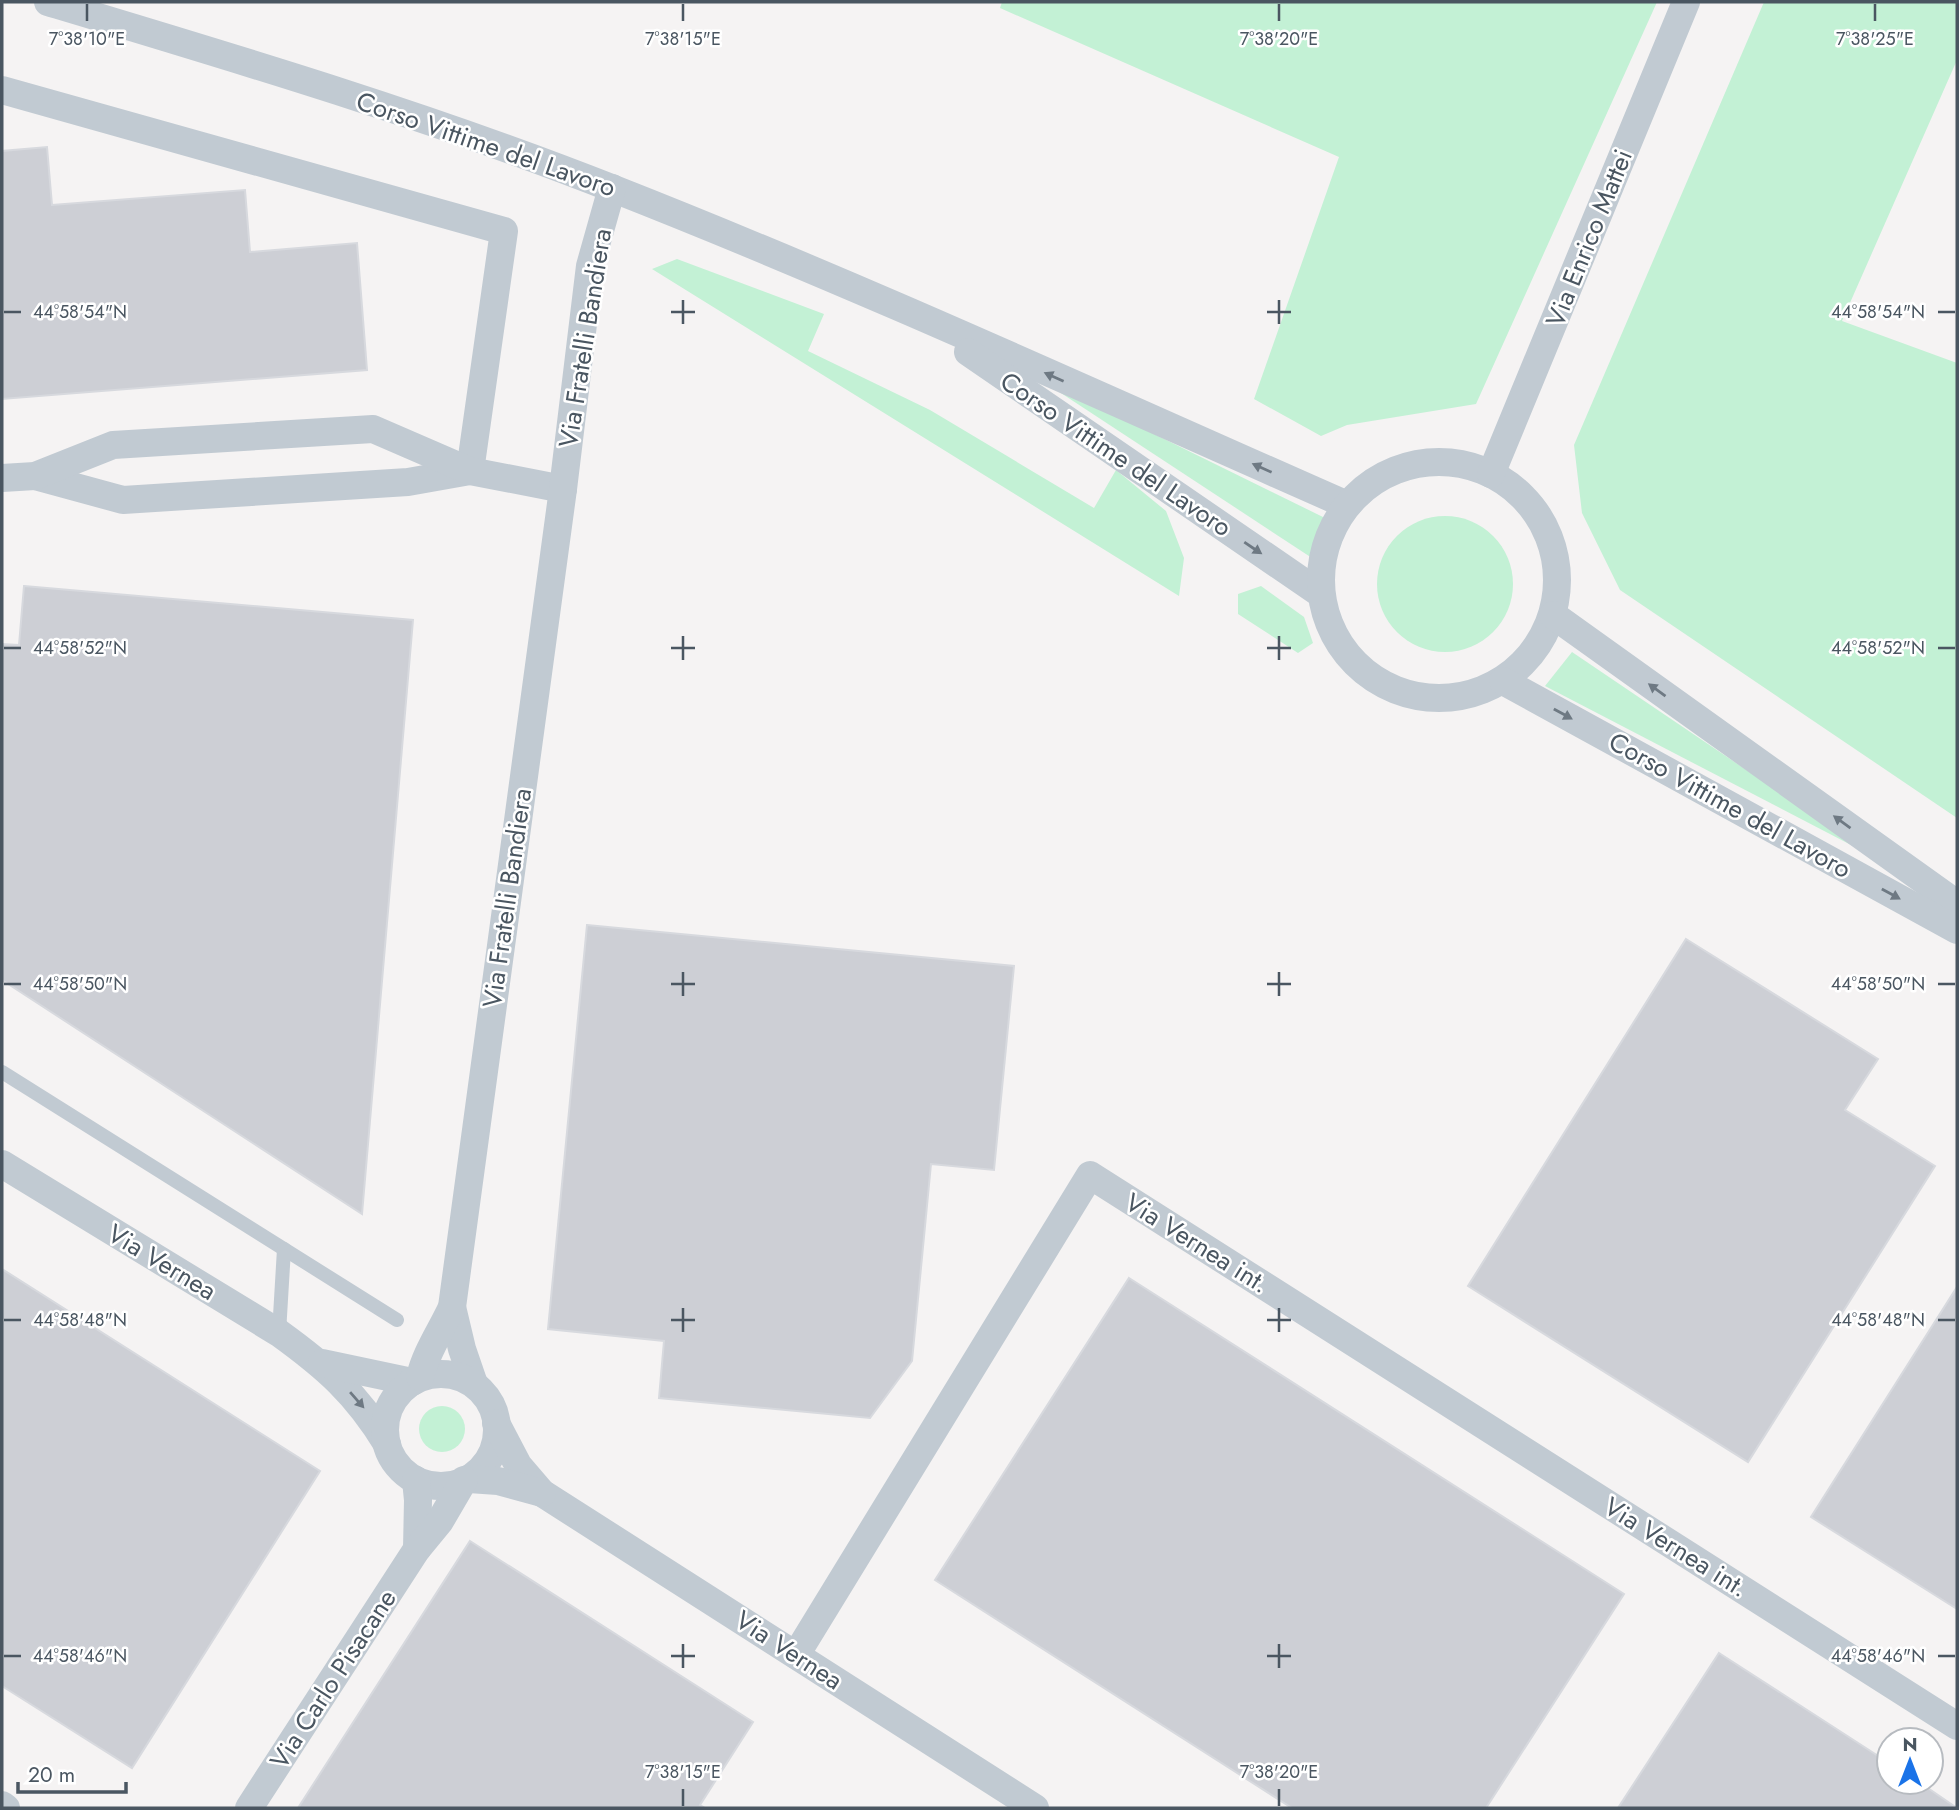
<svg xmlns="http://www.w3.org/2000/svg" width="1959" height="1810" font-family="Jost,sans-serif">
	<rect width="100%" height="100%" fill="#f5f3f3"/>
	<g fill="#c3f1d5">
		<path d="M 1002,2 L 1657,2 L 1476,404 L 1347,425 L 1321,436 L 1254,399 L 1339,157 L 1000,8 Z"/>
		<path d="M 1764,2 L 1957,2 L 1957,60 L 1842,321 L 1957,363 L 1957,818 L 1620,590 L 1582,513 L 1574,445 Z"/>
		<path d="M 677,259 L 824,314 L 808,351 L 930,410 L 1094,508 L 1116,470 L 1166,511 L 1184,558 L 1179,596 L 652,269 Z"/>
		<path d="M 1032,374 L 1325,518 L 1312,558 Z"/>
		<circle cx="1445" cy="584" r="68"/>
		<path d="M 1261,586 L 1304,617 L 1313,643 L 1298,653 L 1238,614 L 1238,594 Z"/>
		<path d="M 1572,652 L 1878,859 L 1545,686 Z"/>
		<circle cx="442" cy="1429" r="23"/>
	</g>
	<g fill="#cdcfd5" stroke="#d7d9de" stroke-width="2">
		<path d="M 47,147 L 52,205 L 245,190 L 250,252 L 357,243 L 367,370 L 2,399 L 2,151 Z"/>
		<path d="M 24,586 L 413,620 L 362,1214 L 2,980 L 2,644 L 19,645 Z"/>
		<path d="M 587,925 L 1014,966 L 994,1170 L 931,1164 L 912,1361 L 870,1418 L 659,1398 L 664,1341 L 548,1329 Z"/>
		<path d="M 1686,939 L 1878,1059 L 1845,1110 L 1935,1166 L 1748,1462 L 1468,1286 Z"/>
		<path d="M 2,1269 L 320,1471 L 132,1768 L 2,1686 Z"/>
		<path d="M 1129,1278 L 1624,1594 L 1486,1808 L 1292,1808 L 935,1580 Z"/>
		<path d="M 1957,1287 L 1957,1609 L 1811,1517 Z"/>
		<path d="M 470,1541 L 753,1722 L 700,1805 L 705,1808 L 298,1808 Z"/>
		<path d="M 1719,1653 L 1889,1763 L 1889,1782 L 1919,1782 L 1957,1808 L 1618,1808 Z"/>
	</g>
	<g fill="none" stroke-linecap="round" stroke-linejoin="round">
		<g stroke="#c1cad2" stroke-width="14">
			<path d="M 2,1072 L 397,1320"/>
			<path d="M 279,1333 L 284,1249"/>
		</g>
		<g stroke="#c1cad2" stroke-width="28">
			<path d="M 48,2 C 238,59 429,116 614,189 C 861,286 1104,398 1347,505"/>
			<path d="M 2,90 L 504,231 L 470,471"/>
			<path d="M 968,352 L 1318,592"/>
			<circle cx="1439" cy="580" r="118"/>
			<path d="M 1491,474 L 1686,2"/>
			<path d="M 35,476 L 123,500 L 408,482 L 470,471"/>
			<path d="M 2,478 L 35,476 L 113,445 L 373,429 L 470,471 L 563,489"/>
			<path d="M 1553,615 L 1957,904"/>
			<path d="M 1503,681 L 1957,930"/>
			<path d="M 2,1164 L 279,1333 C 326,1367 356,1393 387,1444"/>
			<path d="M 452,1307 L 462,1349 L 474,1384"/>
			<path d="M 322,1363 L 412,1382"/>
			<circle cx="441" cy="1430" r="56"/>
			<path d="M 420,1377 C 426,1352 441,1331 452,1307 L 563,489 L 590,266 L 612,188"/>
			<path d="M 496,1423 L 518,1465 L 542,1493 L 1035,1808"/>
			<path d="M 469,1479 L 498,1481 L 542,1493"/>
			<path d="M 416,1480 L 418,1500 L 417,1549"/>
			<path d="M 796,1655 L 1090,1175 L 1957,1726"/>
			<path d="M 2,1805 L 6,1808"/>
			<path d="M 249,1808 L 417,1549 L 440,1521 L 464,1480"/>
		</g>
	</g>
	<defs><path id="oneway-solid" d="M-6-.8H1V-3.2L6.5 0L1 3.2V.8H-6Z" transform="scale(1.75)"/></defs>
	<g fill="#6e7983">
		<use href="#oneway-solid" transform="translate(1054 377) rotate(-156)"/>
		<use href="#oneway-solid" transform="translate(1262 468) rotate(-156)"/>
		<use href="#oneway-solid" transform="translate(1253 548) rotate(34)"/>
		<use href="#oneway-solid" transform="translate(1657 690) rotate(-144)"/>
		<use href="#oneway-solid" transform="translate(1563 714) rotate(29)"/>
		<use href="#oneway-solid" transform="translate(1842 822) rotate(-144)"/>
		<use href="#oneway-solid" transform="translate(1891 894) rotate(29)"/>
		<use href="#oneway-solid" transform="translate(357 1400) rotate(49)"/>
	</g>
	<path fill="none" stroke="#4a5661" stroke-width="2.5" d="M 87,4 L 87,21M 683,4 L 683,21M 1279,4 L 1279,21M 1875,4 L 1875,21M 683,300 L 683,324M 1279,300 L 1279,324M 4,312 L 21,312M 671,312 L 695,312M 1267,312 L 1291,312M 1938,312 L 1955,312M 683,636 L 683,660M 1279,636 L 1279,660M 4,648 L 21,648M 671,648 L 695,648M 1267,648 L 1291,648M 1938,648 L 1955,648M 683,972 L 683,996M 1279,972 L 1279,996M 4,984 L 21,984M 671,984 L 695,984M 1267,984 L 1291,984M 1938,984 L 1955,984M 683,1308 L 683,1332M 1279,1308 L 1279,1332M 4,1320 L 21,1320M 671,1320 L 695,1320M 1267,1320 L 1291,1320M 1938,1320 L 1955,1320M 683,1644 L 683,1668M 1279,1644 L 1279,1668M 4,1656 L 21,1656M 671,1656 L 695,1656M 1267,1656 L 1291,1656M 1938,1656 L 1955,1656M 683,1789 L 683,1806M 1279,1789 L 1279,1806"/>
	<g text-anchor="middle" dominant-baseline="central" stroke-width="5" stroke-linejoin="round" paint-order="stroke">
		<g font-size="26" fill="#4a5661" stroke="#fff">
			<text transform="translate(486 144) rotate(19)">Corso Vittime del Lavoro</text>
			<text transform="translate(1589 238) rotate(-68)">Via Enrico Mattei</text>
			<text transform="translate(585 338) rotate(-81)">Via Fratelli Bandiera</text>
			<text transform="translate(1116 454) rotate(34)">Corso Vittime del Lavoro</text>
			<text transform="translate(1730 805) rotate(29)">Corso Vittime del Lavoro</text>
			<text transform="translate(507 898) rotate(-82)">Via Fratelli Bandiera</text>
			<text transform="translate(1197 1243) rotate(32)">Via Vernea int.</text>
			<text transform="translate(162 1262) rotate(31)">Via Vernea</text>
			<text transform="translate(1676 1547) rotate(32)">Via Vernea int.</text>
			<text transform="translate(789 1650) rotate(33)">Via Vernea</text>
			<text transform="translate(333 1679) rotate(-57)">Via Carlo Pisacane</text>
		</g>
	</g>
	<g font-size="18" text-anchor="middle" fill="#4a5661" stroke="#fff" stroke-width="5" stroke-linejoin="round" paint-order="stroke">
		<text x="87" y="45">7°38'10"E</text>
		<text x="683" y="45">7°38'15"E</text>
		<text x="1279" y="45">7°38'20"E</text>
		<text x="1875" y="45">7°38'25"E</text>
		<text x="80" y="318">44°58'54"N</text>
		<text x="1878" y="318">44°58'54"N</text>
		<text x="80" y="654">44°58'52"N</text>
		<text x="1878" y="654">44°58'52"N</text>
		<text x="80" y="990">44°58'50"N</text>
		<text x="1878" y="990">44°58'50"N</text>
		<text x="80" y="1326">44°58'48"N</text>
		<text x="1878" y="1326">44°58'48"N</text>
		<text x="80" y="1662">44°58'46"N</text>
		<text x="1878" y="1662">44°58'46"N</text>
		<text x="683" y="1778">7°38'15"E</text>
		<text x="1279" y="1778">7°38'20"E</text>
	</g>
	<rect width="1959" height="1810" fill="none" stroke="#4a5661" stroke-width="7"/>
	<g transform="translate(1910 1761)"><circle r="33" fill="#ffffff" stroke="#b7bbc0" stroke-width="2"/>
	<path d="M0-5L12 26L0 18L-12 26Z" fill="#1a73e8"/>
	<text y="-10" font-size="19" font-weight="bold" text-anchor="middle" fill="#4a5661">N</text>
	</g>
	<path d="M18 1782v10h108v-10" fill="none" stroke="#4a5661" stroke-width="3.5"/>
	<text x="28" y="1782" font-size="21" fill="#4a5661" stroke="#ffffff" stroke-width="5" paint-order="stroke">20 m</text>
</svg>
